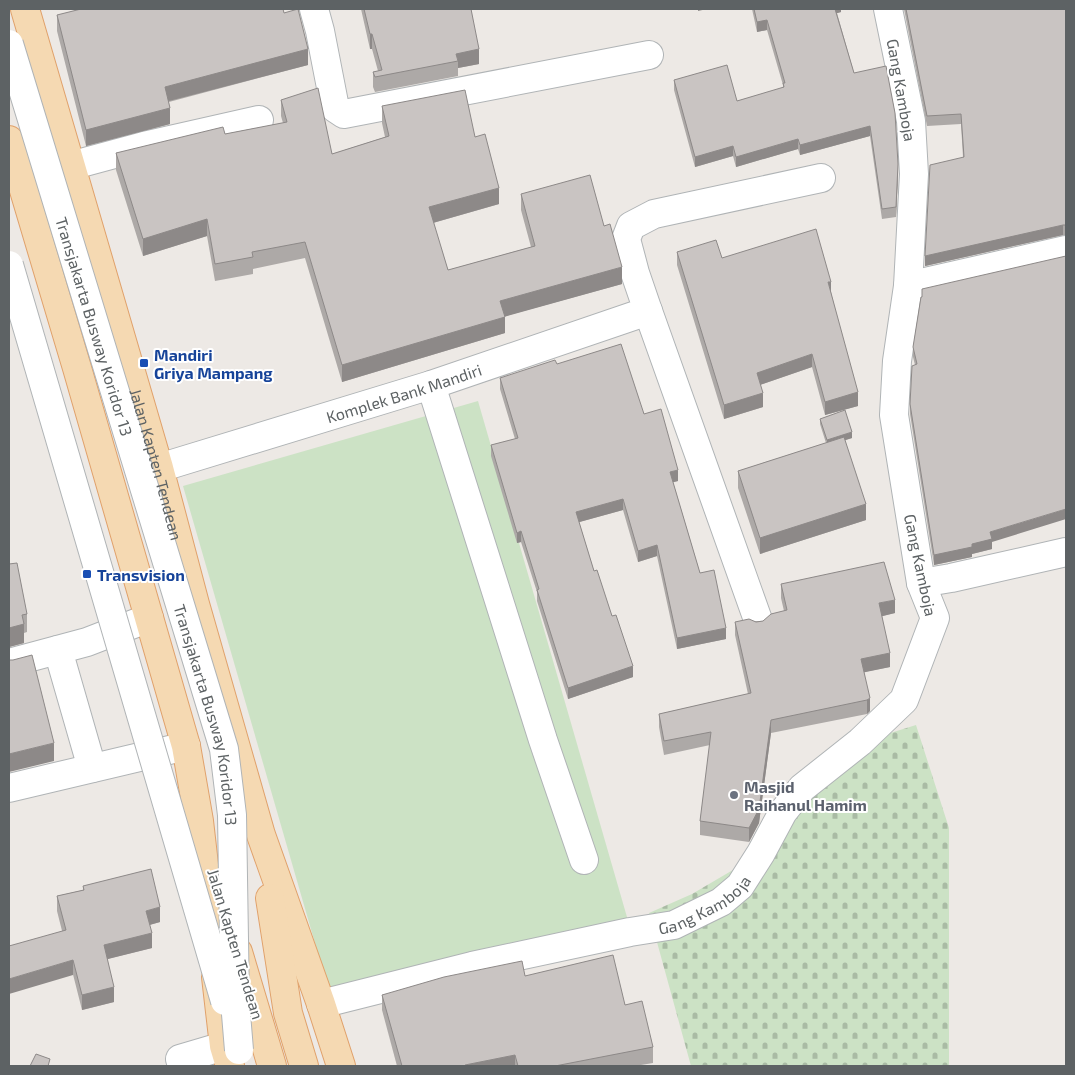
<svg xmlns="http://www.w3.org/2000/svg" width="1075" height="1075" font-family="'Exo 2',sans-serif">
	<defs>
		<pattern id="cemetery-stones" width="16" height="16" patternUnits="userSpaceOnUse" patternTransform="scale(1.25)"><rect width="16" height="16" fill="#cce2c5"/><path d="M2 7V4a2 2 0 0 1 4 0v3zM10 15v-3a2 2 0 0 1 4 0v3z" fill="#a9bba4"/></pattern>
	</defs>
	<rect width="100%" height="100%" fill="#ede9e5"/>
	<path fill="url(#cemetery-stones)" d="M 916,725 L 949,828 L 949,1066 L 691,1066 L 649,913 L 692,894 L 755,857 L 833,751 Z"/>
	<path fill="#cce2c5" d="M 478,401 L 629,924 L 334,1009 L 183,486 Z"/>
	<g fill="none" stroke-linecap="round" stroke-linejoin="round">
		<defs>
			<g id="minor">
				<path d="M 314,9 L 320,31 L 335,108 L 344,114 L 649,55"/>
				<path d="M 70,166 L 144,146 L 259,120"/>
				<path d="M 908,286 L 1066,250"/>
				<path d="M 648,311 L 758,620"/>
				<path d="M 431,385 L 543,740 L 584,860"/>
				<path id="s1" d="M 159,468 L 431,385 L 648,311 L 635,273 L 626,239 L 631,226 L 654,214 L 821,178"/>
				<path d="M 921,583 L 951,578 L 1066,552"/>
				<path d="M 58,650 L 92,768"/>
				<path d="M 9,663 L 87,642 L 149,618"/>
				<path d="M 9,788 L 186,746"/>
				<path id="s2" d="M 321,1004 L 472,966 L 630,932 L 674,925 L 721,902 L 740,886 L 761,853 L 783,812 L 802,788 L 860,742 L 904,700 L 935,618 L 921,583 L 894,415 L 897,361 L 908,286 L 914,174 L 911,121 L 888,9"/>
				<path d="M 182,1066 L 180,1059 L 224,1046"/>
			</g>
			<g id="major">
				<path id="s3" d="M 25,9 L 159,468 L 195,604 L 261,835 L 321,1004 L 341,1066"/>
				<path d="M 9,140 L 77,368 L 186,746 L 199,821 L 211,926"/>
				<path d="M 270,898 L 288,1013 L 304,1066"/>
				<path d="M 238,952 L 272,1066"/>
				<path d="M 216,977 L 224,1046 L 230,1066"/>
			</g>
		</defs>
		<use href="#minor" stroke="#b0b4b6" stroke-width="30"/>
		<use href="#major" stroke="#e0a16b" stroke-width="30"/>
		<use href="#minor" stroke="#fff" stroke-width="28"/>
		<use href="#major" stroke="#f5d9b2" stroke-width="28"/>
		<defs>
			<g id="minor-bridge">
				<path id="s4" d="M 9,44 L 224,749 L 232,815 L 235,1002 L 239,1050"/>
				<path d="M 9,265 L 225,1001"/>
			</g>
		</defs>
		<use href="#minor-bridge" stroke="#b0b4b6" stroke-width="30" stroke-linecap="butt"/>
		<use href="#minor-bridge" stroke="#fff" stroke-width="28"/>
	</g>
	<g fill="#ada9a7">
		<path d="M 361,9 L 471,9 L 479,64 L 458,68 L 458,76 L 375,92 L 373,87 L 373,72 L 378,71 L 372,49 L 370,49 Z"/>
		<path d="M 752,9 L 841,9 L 841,12 L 837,13 L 854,73 L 898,174 L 896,217 L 882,219 L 870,136 L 800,155 L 798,149 L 736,167 L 733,156 L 695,167 L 674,90 L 674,80 L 737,101 L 783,88 L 783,85 L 767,30 L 757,32 Z"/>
		<path d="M 904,9 L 1066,9 L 1066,235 L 1063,235 L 925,266 L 963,157 L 961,124 L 927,126 Z"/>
		<path d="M 284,13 L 308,65 L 169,102 L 170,124 L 86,146 L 57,31 L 57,15 Z"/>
		<path d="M 281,100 L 332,154 L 385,137 L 382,123 L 382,106 L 475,137 L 499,204 L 433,223 L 448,270 L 531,247 L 521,210 L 521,194 L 604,226 L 622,284 L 505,316 L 505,333 L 342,382 L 305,258 L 253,269 L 253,274 L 215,281 L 207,236 L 143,256 L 116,170 L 116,153 L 225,134 L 283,123 L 281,116 Z"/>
		<path d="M 677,252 L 722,258 L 831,292 L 858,406 L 825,415 L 812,367 L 760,385 L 763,407 L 724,419 L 677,265 Z"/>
		<path d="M 913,347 L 992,542 L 992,549 L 972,554 L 972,557 L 934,565 L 910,414 L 910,404 L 915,365 L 913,357 Z"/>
		<path d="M 557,364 L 644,414 L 678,481 L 673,482 L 700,573 L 726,639 L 677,649 L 657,556 L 638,562 L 623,510 L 579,522 L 594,571 L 633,677 L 568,699 L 537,601 L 537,592 L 521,542 L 517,543 L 491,456 L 491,445 L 515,439 L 500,389 L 500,378 Z"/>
		<path d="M 820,419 L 852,438 L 845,440 L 866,520 L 760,554 L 738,488 L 738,471 L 826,443 L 820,424 Z"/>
		<path d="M 9,564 L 27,614 L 27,632 L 24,633 L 24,643 L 9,647 Z"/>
		<path d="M 781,584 L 895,613 L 882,616 L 890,667 L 864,672 L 870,711 L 867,714 L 771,733 L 759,823 L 749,842 L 700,835 L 700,821 L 710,745 L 664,755 L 659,727 L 659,714 L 748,694 L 735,635 L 735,622 L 763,621 L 784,611 L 781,598 Z"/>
		<path d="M 83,886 L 160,922 L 149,925 L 152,948 L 107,959 L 114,1002 L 82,1010 L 57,911 L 57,896 L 83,890 Z"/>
		<path d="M 525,976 L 625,1005 L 653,1047 L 653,1063 L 635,1066 L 397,1066 L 382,1010 L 382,995 Z"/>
	</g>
	<g fill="#8d8988">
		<path d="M 698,9 L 707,9 L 698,11 Z"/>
		<path d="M 834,9 L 841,9 L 841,12 L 834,14 Z"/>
		<path d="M 767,20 L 767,30 L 757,32 L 757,22 Z"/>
		<rect x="370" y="34" width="2" height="15"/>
		<path d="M 308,49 L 308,65 L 165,102 L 165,87 Z"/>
		<path d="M 479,49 L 479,64 L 458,68 L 458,61 L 456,54 Z"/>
		<path d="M 170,108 L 170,124 L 86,146 L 86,130 Z"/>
		<path d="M 870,126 L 870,136 L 800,155 L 800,145 Z"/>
		<path d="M 798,139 L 798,149 L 736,167 L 736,157 Z"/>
		<path d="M 733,146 L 733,156 L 695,167 L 695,157 Z"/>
		<path d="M 898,164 L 898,174 L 896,217 L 896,207 Z"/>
		<path d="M 499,188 L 499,204 L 429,224 L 429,207 Z"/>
		<path d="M 207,219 L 207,236 L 143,256 L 143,239 Z"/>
		<path d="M 1063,225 L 1063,235 L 925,266 L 925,256 Z"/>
		<path d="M 622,267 L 622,284 L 500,318 L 500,301 Z"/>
		<path d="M 828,282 L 831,282 L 831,295 Z"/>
		<path d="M 505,317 L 505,333 L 342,382 L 342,365 Z"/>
		<path d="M 812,354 L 812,367 L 757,386 L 757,373 Z"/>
		<path d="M 858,392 L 858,406 L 825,415 L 825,402 Z"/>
		<path d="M 763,393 L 763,407 L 724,419 L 724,405 Z"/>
		<path d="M 852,432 L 852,438 L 827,446 L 827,440 Z"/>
		<path d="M 678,470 L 678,481 L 670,483 L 670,472 Z"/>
		<path d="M 623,499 L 623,510 L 576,523 L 576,512 Z"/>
		<path d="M 866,504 L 866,520 L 760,554 L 760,538 Z"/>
		<path d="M 1066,509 L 1066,519 L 992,542 L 992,549 L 972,554 L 972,557 L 934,565 L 934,555 L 972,544 L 990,532 Z"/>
		<path d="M 521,531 L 521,542 L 517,543 L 517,533 Z"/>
		<path d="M 657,545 L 657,556 L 638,562 L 638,551 Z"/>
		<path d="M 895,600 L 895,613 L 879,617 L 879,603 Z"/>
		<path d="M 24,624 L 24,643 L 9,647 L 9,628 Z"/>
		<path d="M 726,628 L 726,639 L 677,649 L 677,638 Z"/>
		<path d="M 890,653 L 890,667 L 861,673 L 861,659 Z"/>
		<path d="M 633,666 L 633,677 L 568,699 L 568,688 Z"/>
		<path d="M 870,698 L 870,711 L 867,714 L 867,700 Z"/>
		<path d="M 771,720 L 771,733 L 759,823 L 749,842 L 749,828 Z"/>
		<path d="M 54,743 L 54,761 L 9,772 L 9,754 Z"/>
		<path d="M 160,907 L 160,922 L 146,926 L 146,911 Z"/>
		<path d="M 152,933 L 152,948 L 104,960 L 104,945 Z"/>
		<path d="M 73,960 L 73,975 L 9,994 L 9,979 Z"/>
		<path d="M 114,987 L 114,1002 L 82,1010 L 82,995 Z"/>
		<path d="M 515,1055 L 515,1066 L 465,1066 L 465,1065 Z"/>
	</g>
	<g fill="#c9c4c2" stroke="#8d8988">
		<path d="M 81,9 L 283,9 L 284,13 L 298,9 L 308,49 L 165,87 L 170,108 L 86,130 L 57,15 Z"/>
		<path d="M 364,9 L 471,9 L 479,49 L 456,54 L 458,61 L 375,77 L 373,72 L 382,70 L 372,34 L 370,34 Z"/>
		<path d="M 754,9 L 835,9 L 854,73 L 886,66 L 895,113 L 898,164 L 896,207 L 882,209 L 870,126 L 800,145 L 798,139 L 736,157 L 733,146 L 695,157 L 674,80 L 727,65 L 737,101 L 784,87 L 783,83 L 785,83 L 767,20 L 757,22 Z"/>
		<path d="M 906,9 L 1066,9 L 1066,225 L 1063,225 L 925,256 L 930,165 L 964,157 L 961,114 L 927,116 Z"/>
		<path d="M 318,88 L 332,154 L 389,136 L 382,106 L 465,90 L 475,137 L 485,134 L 499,188 L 429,207 L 448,270 L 535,246 L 521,194 L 590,175 L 604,226 L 610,224 L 622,267 L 500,301 L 505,317 L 342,365 L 305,242 L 252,252 L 253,257 L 215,264 L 207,219 L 143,239 L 116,153 L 223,127 L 225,134 L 287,122 L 281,100 Z"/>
		<path d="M 816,229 L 831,282 L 828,282 L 858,392 L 825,402 L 812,354 L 757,373 L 763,393 L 724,405 L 677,252 L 716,240 L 722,258 Z"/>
		<path d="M 1066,256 L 1066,509 L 990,532 L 992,539 L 972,544 L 972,547 L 934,555 L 910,404 L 912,366 L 917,364 L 913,347 L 921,297 L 922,297 L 922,289 Z"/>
		<path d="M 621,344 L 644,414 L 661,409 L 678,470 L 670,472 L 700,573 L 714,570 L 726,628 L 677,638 L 657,545 L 638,551 L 623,499 L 576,512 L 594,571 L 597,570 L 612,616 L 616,615 L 633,666 L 568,688 L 537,590 L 539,589 L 521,531 L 517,533 L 491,445 L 518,438 L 500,378 L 555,360 L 557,364 Z"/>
		<path d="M 845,410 L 852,432 L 827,440 L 820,419 Z"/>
		<path d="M 844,437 L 866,504 L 760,538 L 738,471 Z"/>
		<path d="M 884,562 L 895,600 L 879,603 L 890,653 L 861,659 L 870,698 L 867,700 L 771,720 L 759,809 L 749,828 L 700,821 L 711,732 L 664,741 L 659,714 L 751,693 L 735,622 L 749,619 L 756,622 L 763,621 L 771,614 L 787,610 L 781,584 Z"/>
		<path d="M 17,563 L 27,614 L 22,615 L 24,624 L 9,628 L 9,564 Z"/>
		<path d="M 32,655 L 54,743 L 9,754 L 9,660 L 13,660 Z"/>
		<path d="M 151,869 L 160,907 L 146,911 L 152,933 L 104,945 L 114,987 L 82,995 L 73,960 L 9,979 L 9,946 L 66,930 L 57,896 L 84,890 L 83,886 Z"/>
		<path d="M 613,955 L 625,1005 L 642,1001 L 653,1047 L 555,1066 L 518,1066 L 515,1055 L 465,1065 L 466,1066 L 402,1066 L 382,995 L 444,977 L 522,961 L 525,976 Z"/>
		<path d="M 36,1054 L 50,1059 L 48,1066 L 30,1066 Z"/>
	</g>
	<g fill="#1a4fb4" stroke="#fff" stroke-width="2">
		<rect x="139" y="358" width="10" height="10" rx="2.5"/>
		<rect x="82" y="569" width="10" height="10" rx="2.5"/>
	</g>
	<circle fill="#6b7280" stroke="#fff" stroke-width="2" cx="734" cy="795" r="5"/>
	<g text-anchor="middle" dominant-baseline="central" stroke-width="4" stroke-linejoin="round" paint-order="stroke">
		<g font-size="16" fill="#5d6264" stroke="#fff">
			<text transform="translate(902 90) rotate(80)">Gang Kamboja</text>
			<text stroke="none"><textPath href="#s4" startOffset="295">Transjakarta Busway Koridor 13</textPath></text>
			<text stroke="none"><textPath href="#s1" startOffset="256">Komplek Bank Mandiri</textPath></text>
			<text stroke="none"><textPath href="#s3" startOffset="474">Jalan Kapten Tendean</textPath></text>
			<text transform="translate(921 565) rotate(78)">Gang Kamboja</text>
			<text stroke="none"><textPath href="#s4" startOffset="700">Transjakarta Busway Koridor 13</textPath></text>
			<text stroke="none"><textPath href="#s2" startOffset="398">Gang Kamboja</textPath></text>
			<text transform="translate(236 944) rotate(73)">Jalan Kapten Tendean</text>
		</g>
		<g font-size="16" font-weight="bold" fill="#164399" stroke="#fff" text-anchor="start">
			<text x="154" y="354">Mandiri<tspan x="154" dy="18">Griya Mampang</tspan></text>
			<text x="97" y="574">Transvision</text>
		</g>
		<g font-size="16" font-weight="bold" fill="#5b616d" stroke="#fff" text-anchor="start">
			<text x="744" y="786">Masjid<tspan x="744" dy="18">Raihanul Hamim</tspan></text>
		</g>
	</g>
	<rect width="1075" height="1075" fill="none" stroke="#5d6264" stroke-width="20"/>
</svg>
